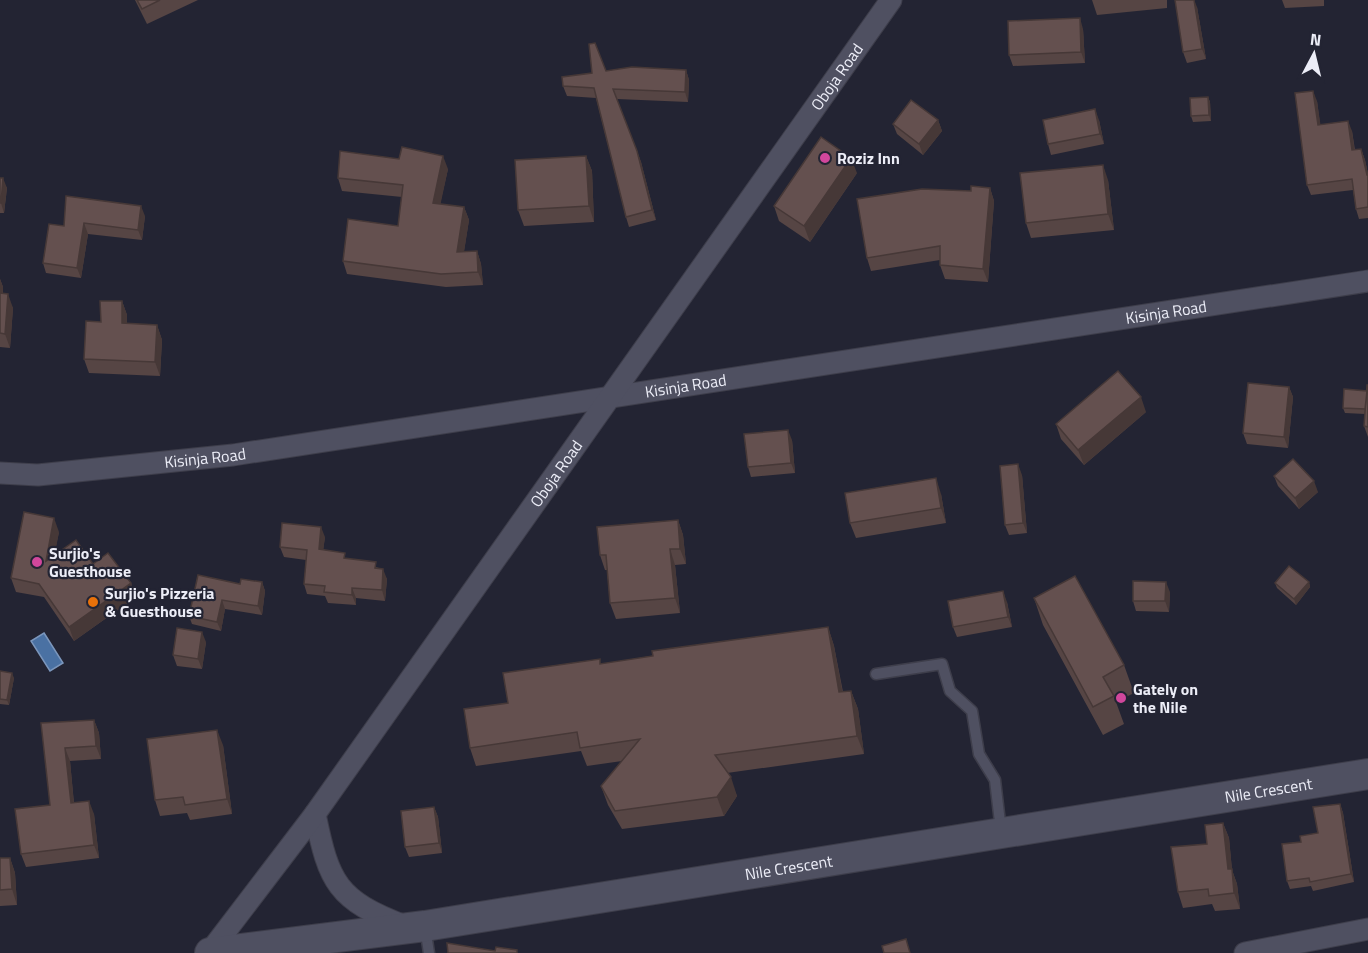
<svg xmlns="http://www.w3.org/2000/svg" width="1368" height="953" font-family="'Titillium Web',sans-serif">
	<rect width="100%" height="100%" fill="#232433"/>
	<path fill="#4a71a3" stroke="#7b96bc" stroke-width="1.5" d="M 44,633 L 63,663 L 50,671 L 31,641 Z"/>
	<g fill="none" stroke-linecap="round" stroke-linejoin="round">
		<defs>
			<g id="lane">
				<path d="M 876,674 L 942,664 L 950,691 L 972,711 L 979,754 L 995,780 L 1001,831"/>
				<path d="M 425,927 L 429,953"/>
			</g>
			<g id="street">
				<path id="s1" d="M 0,473 L 38,475 L 233,455 L 1368,281"/>
				<path d="M 315,814 C 329,883 337,900 405,926"/>
				<path id="s2" d="M 209,953 L 315,814 L 891,0"/>
				<path d="M 1245,953 L 1368,929"/>
			</g>
			<g id="secondary">
				<path id="s3" d="M 210,953 L 425,926 L 1368,774"/>
			</g>
		</defs>
		<use href="#lane" stroke="#3e3e4b" stroke-width="13"/>
		<use href="#street" stroke="#3e3e4b" stroke-width="23"/>
		<use href="#secondary" stroke="#3e3e4b" stroke-width="32"/>
		<use href="#lane" stroke="#4f5061" stroke-width="10"/>
		<use href="#street" stroke="#4f5061" stroke-width="21"/>
		<use href="#secondary" stroke="#4f5061" stroke-width="30"/>
	</g>
	<g fill="#564544">
		<path d="M 135,0 L 198,0 L 147,24 Z"/>
		<path d="M 1092,0 L 1167,0 L 1167,8 L 1097,15 Z"/>
		<path d="M 1282,0 L 1324,0 L 1324,6 L 1285,8 Z"/>
		<path d="M 1197,7 L 1206,59 L 1187,63 L 1183,52 Z"/>
		<path d="M 1083,29 L 1085,63 L 1013,66 L 1009,55 Z"/>
		<path d="M 686,70 L 689,80 L 688,102 L 617,99 L 641,162 L 656,220 L 629,227 L 626,217 L 596,98 L 567,96 L 563,86 L 606,71 Z"/>
		<path d="M 1208,97 L 1210,102 L 1211,121 L 1193,122 L 1191,116 Z"/>
		<path d="M 1317,101 L 1320,124 L 1352,131 L 1355,150 L 1361,149 L 1365,160 L 1368,174 L 1368,218 L 1359,219 L 1356,209 L 1353,190 L 1311,195 L 1307,185 Z"/>
		<path d="M 938,120 L 942,131 L 923,155 L 897,134 L 893,124 Z"/>
		<path d="M 1099,120 L 1104,144 L 1051,155 L 1048,144 Z"/>
		<path d="M 586,156 L 592,171 L 594,222 L 524,226 L 518,210 Z"/>
		<path d="M 448,169 L 440,204 L 464,207 L 469,220 L 464,251 L 477,251 L 481,264 L 483,285 L 446,287 L 347,274 L 343,261 L 398,226 L 402,197 L 342,191 L 338,178 Z"/>
		<path d="M 857,173 L 810,242 L 779,221 L 774,206 Z"/>
		<path d="M 0,178 L 7,188 L 4,213 L 0,213 Z"/>
		<path d="M 1108,180 L 1114,230 L 1031,238 L 1026,223 Z"/>
		<path d="M 990,188 L 994,201 L 988,282 L 945,279 L 940,265 L 940,260 L 871,271 L 867,258 L 971,191 Z"/>
		<path d="M 145,216 L 142,240 L 88,234 L 81,278 L 46,273 L 43,263 L 64,226 Z"/>
		<path d="M 0,279 L 3,287 L 3,293 L 13,308 L 10,348 L 0,347 Z"/>
		<path d="M 122,301 L 127,315 L 127,324 L 157,325 L 162,340 L 160,376 L 89,373 L 84,359 L 101,322 Z"/>
		<path d="M 1368,385 L 1368,437 L 1364,426 L 1365,414 L 1345,413 L 1343,408 L 1367,391 Z"/>
		<path d="M 1289,387 L 1293,397 L 1288,448 L 1247,444 L 1243,433 Z"/>
		<path d="M 1146,412 L 1084,465 L 1061,439 L 1056,424 Z"/>
		<path d="M 792,440 L 795,473 L 751,477 L 748,467 Z"/>
		<path d="M 1022,475 L 1027,533 L 1009,535 L 1005,525 Z"/>
		<path d="M 1274,476 L 1318,492 L 1299,509 L 1278,486 Z"/>
		<path d="M 941,494 L 946,523 L 856,538 L 850,523 Z"/>
		<path d="M 678,520 L 683,535 L 686,564 L 675,565 L 680,613 L 616,619 L 610,603 L 607,570 L 605,570 L 600,555 Z"/>
		<path d="M 59,532 L 54,555 L 93,564 L 131,583 L 136,597 L 74,641 L 44,597 L 16,592 L 11,578 Z"/>
		<path d="M 325,537 L 323,550 L 347,559 L 379,568 L 387,579 L 385,601 L 356,598 L 356,605 L 328,603 L 325,596 L 307,594 L 304,584 L 306,560 L 284,557 L 280,547 Z"/>
		<path d="M 262,582 L 265,591 L 262,615 L 225,609 L 221,631 L 192,624 L 189,616 L 240,584 Z"/>
		<path d="M 1309,582 L 1310,587 L 1296,605 L 1277,588 L 1275,583 Z"/>
		<path d="M 1170,592 L 1169,612 L 1136,611 L 1133,601 Z"/>
		<path d="M 1034,598 L 1124,665 L 1134,693 L 1116,702 L 1124,724 L 1103,735 L 1043,625 Z"/>
		<path d="M 1007,602 L 1012,627 L 957,637 L 953,627 Z"/>
		<path d="M 828,627 L 834,646 L 843,692 L 851,691 L 858,709 L 864,754 L 727,773 L 737,796 L 724,816 L 622,829 L 608,805 L 601,786 L 622,761 L 587,766 L 581,751 L 476,766 L 470,748 L 508,703 L 601,664 Z"/>
		<path d="M 206,642 L 202,669 L 177,666 L 173,655 Z"/>
		<path d="M 0,671 L 14,678 L 9,705 L 0,704 Z"/>
		<path d="M 94,720 L 99,733 L 101,759 L 70,761 L 74,803 L 94,814 L 99,858 L 26,867 L 21,854 L 50,805 L 41,723 Z"/>
		<path d="M 223,745 L 232,814 L 190,820 L 187,813 L 160,816 L 155,800 Z"/>
		<path d="M 1340,804 L 1343,813 L 1354,882 L 1313,891 L 1311,886 L 1290,889 L 1287,881 L 1301,842 L 1318,833 Z"/>
		<path d="M 434,807 L 438,817 L 442,853 L 409,857 L 405,847 Z"/>
		<path d="M 1223,823 L 1229,838 L 1232,870 L 1237,884 L 1240,909 L 1215,911 L 1212,904 L 1183,908 L 1178,892 L 1207,844 Z"/>
		<path d="M 0,858 L 10,858 L 15,873 L 17,905 L 0,906 Z"/>
	</g>
	<g fill="#463837">
		<path d="M 1194,0 L 1197,7 L 1206,59 L 1202,49 Z"/>
		<path d="M 1080,18 L 1083,29 L 1085,63 L 1081,52 Z"/>
		<path d="M 686,70 L 689,80 L 688,102 L 685,92 Z"/>
		<path d="M 1313,91 L 1317,101 L 1322,135 L 1318,125 Z"/>
		<path d="M 1208,97 L 1210,102 L 1211,121 L 1209,115 Z"/>
		<path d="M 1095,109 L 1099,120 L 1104,144 L 1100,134 Z"/>
		<path d="M 938,120 L 942,131 L 923,155 L 919,144 Z"/>
		<path d="M 1348,121 L 1352,131 L 1356,161 L 1352,150 Z"/>
		<path d="M 1361,149 L 1365,160 L 1368,174 L 1367,175 Z"/>
		<path d="M 637,151 L 641,162 L 656,220 L 652,210 Z"/>
		<path d="M 443,156 L 448,169 L 438,216 L 433,203 Z"/>
		<path d="M 586,156 L 592,171 L 594,222 L 589,206 Z"/>
		<path d="M 851,158 L 857,173 L 810,242 L 804,226 Z"/>
		<path d="M 1103,165 L 1108,180 L 1114,230 L 1108,214 Z"/>
		<path d="M 3,178 L 7,188 L 4,213 L 1,203 Z"/>
		<path d="M 990,188 L 994,201 L 988,282 L 983,269 Z"/>
		<path d="M 141,206 L 145,216 L 142,240 L 138,230 Z"/>
		<path d="M 464,207 L 469,220 L 462,265 L 457,252 Z"/>
		<path d="M 84,223 L 88,234 L 81,278 L 77,268 Z"/>
		<path d="M 477,251 L 481,264 L 483,285 L 478,272 Z"/>
		<path d="M 0,279 L 3,287 L 2,307 L 0,301 Z"/>
		<path d="M 8,294 L 13,308 L 10,348 L 5,334 Z"/>
		<path d="M 122,301 L 127,315 L 127,338 L 122,323 Z"/>
		<path d="M 157,325 L 162,340 L 160,376 L 155,362 Z"/>
		<path d="M 1289,387 L 1293,397 L 1288,448 L 1284,437 Z"/>
		<path d="M 1141,397 L 1146,412 L 1084,465 L 1078,450 Z"/>
		<path d="M 788,430 L 792,440 L 795,473 L 791,463 Z"/>
		<path d="M 1018,464 L 1022,475 L 1027,533 L 1023,523 Z"/>
		<path d="M 936,478 L 941,494 L 946,523 L 941,508 Z"/>
		<path d="M 1314,481 L 1318,492 L 1299,509 L 1295,498 Z"/>
		<path d="M 54,518 L 59,532 L 51,575 L 46,561 Z"/>
		<path d="M 678,520 L 683,535 L 686,564 L 680,549 Z"/>
		<path d="M 321,527 L 325,537 L 322,560 L 319,549 Z"/>
		<path d="M 670,549 L 675,565 L 680,613 L 675,598 Z"/>
		<path d="M 383,569 L 387,579 L 385,601 L 382,590 Z"/>
		<path d="M 262,582 L 265,591 L 262,615 L 258,606 Z"/>
		<path d="M 1166,582 L 1170,592 L 1169,612 L 1165,601 Z"/>
		<path d="M 1309,582 L 1310,587 L 1296,605 L 1294,599 Z"/>
		<path d="M 131,583 L 136,597 L 74,641 L 69,627 Z"/>
		<path d="M 352,588 L 356,598 L 356,605 L 352,595 Z"/>
		<path d="M 1003,591 L 1007,602 L 1012,627 L 1008,617 Z"/>
		<path d="M 222,600 L 225,609 L 221,631 L 217,622 Z"/>
		<path d="M 828,627 L 834,646 L 846,711 L 839,692 Z"/>
		<path d="M 202,632 L 206,642 L 202,669 L 198,659 Z"/>
		<path d="M 12,673 L 14,678 L 9,705 L 7,700 Z"/>
		<path d="M 851,691 L 858,709 L 864,754 L 857,736 Z"/>
		<path d="M 94,720 L 99,733 L 101,759 L 96,746 Z"/>
		<path d="M 217,730 L 223,745 L 232,814 L 227,799 Z"/>
		<path d="M 65,748 L 70,761 L 75,816 L 71,803 Z"/>
		<path d="M 731,777 L 737,796 L 724,816 L 717,797 Z"/>
		<path d="M 89,801 L 94,814 L 99,858 L 94,845 Z"/>
		<path d="M 1340,804 L 1343,813 L 1354,882 L 1351,874 Z"/>
		<path d="M 434,807 L 438,817 L 442,853 L 439,843 Z"/>
		<path d="M 1223,823 L 1229,838 L 1232,870 L 1237,884 L 1240,909 L 1234,893 L 1228,869 Z"/>
		<path d="M 10,858 L 15,873 L 17,905 L 12,889 Z"/>
	</g>
	<g fill="#64504f" stroke="#463837" stroke-width="1.5">
		<path d="M 137,0 L 160,0 L 142,9 Z"/>
		<path d="M 1175,0 L 1194,0 L 1202,49 L 1183,52 Z"/>
		<path d="M 1080,18 L 1081,52 L 1009,55 L 1008,21 Z"/>
		<path d="M 595,43 L 606,71 L 632,67 L 686,70 L 685,92 L 613,89 L 637,151 L 652,210 L 626,217 L 594,88 L 563,86 L 562,77 L 592,73 L 589,44 Z"/>
		<path d="M 1313,91 L 1318,125 L 1348,121 L 1352,150 L 1361,149 L 1367,175 L 1368,175 L 1368,207 L 1356,209 L 1352,179 L 1307,185 L 1295,93 Z"/>
		<path d="M 1208,97 L 1209,115 L 1191,116 L 1190,98 Z"/>
		<path d="M 911,100 L 938,120 L 919,144 L 893,124 Z"/>
		<path d="M 1095,109 L 1100,134 L 1048,144 L 1043,120 Z"/>
		<path d="M 821,137 L 851,158 L 804,226 L 774,206 Z"/>
		<path d="M 402,147 L 443,156 L 433,203 L 464,207 L 457,252 L 477,251 L 478,272 L 441,274 L 343,261 L 348,219 L 398,226 L 403,185 L 338,178 L 340,151 L 399,159 Z"/>
		<path d="M 586,156 L 589,206 L 518,210 L 515,160 Z"/>
		<path d="M 1103,165 L 1108,214 L 1026,223 L 1020,173 Z"/>
		<path d="M 0,178 L 3,178 L 1,203 L 0,203 Z"/>
		<path d="M 971,186 L 990,188 L 983,269 L 940,265 L 940,246 L 867,258 L 857,199 L 922,189 L 971,191 Z"/>
		<path d="M 66,196 L 141,206 L 138,230 L 84,223 L 77,268 L 43,263 L 49,224 L 64,226 Z"/>
		<path d="M 0,293 L 8,294 L 5,334 L 0,333 Z"/>
		<path d="M 100,301 L 122,301 L 122,323 L 157,325 L 155,362 L 84,359 L 86,321 L 101,322 Z"/>
		<path d="M 1118,371 L 1141,397 L 1078,450 L 1056,424 Z"/>
		<path d="M 1248,383 L 1289,387 L 1284,437 L 1243,433 Z"/>
		<path d="M 1367,385 L 1368,385 L 1368,427 L 1364,426 Z"/>
		<path d="M 1344,389 L 1367,391 L 1365,409 L 1343,408 Z"/>
		<path d="M 788,430 L 791,463 L 748,467 L 744,434 Z"/>
		<path d="M 1293,459 L 1314,481 L 1295,498 L 1274,476 Z"/>
		<path d="M 1018,464 L 1023,523 L 1005,525 L 1000,466 Z"/>
		<path d="M 936,478 L 941,508 L 850,523 L 845,493 Z"/>
		<path d="M 24,512 L 54,518 L 46,561 L 76,540 L 93,564 L 108,553 L 131,583 L 69,627 L 39,584 L 11,578 Z"/>
		<path d="M 678,520 L 680,549 L 670,549 L 675,598 L 610,603 L 606,555 L 600,555 L 597,527 Z"/>
		<path d="M 282,523 L 321,527 L 319,549 L 345,553 L 344,558 L 376,562 L 375,568 L 383,569 L 382,590 L 352,588 L 352,595 L 324,592 L 325,586 L 304,584 L 307,550 L 280,547 Z"/>
		<path d="M 1289,566 L 1309,582 L 1294,599 L 1275,583 Z"/>
		<path d="M 198,575 L 240,584 L 241,579 L 262,582 L 258,606 L 222,600 L 217,622 L 189,616 Z"/>
		<path d="M 1075,576 L 1124,665 L 1103,677 L 1114,696 L 1093,707 L 1034,598 Z"/>
		<path d="M 1133,581 L 1166,582 L 1165,601 L 1133,601 Z"/>
		<path d="M 1003,591 L 1008,617 L 953,627 L 948,601 Z"/>
		<path d="M 828,627 L 839,692 L 851,691 L 857,736 L 715,755 L 731,777 L 717,797 L 615,811 L 601,786 L 640,739 L 580,748 L 577,732 L 470,748 L 464,709 L 508,703 L 503,673 L 600,659 L 600,664 L 653,656 L 652,651 Z"/>
		<path d="M 177,628 L 202,632 L 198,659 L 173,655 Z"/>
		<path d="M 0,671 L 12,673 L 7,700 L 0,699 Z"/>
		<path d="M 94,720 L 96,746 L 65,748 L 71,803 L 89,801 L 94,845 L 21,854 L 15,809 L 50,805 L 41,723 Z"/>
		<path d="M 217,730 L 227,799 L 185,805 L 183,797 L 155,800 L 147,739 Z"/>
		<path d="M 1340,804 L 1351,874 L 1310,882 L 1309,878 L 1287,881 L 1282,844 L 1301,842 L 1300,836 L 1318,833 L 1313,807 Z"/>
		<path d="M 434,807 L 439,843 L 405,847 L 401,811 Z"/>
		<path d="M 1223,823 L 1228,869 L 1232,869 L 1234,893 L 1209,896 L 1208,889 L 1178,892 L 1171,847 L 1207,844 L 1205,825 Z"/>
		<path d="M 0,858 L 10,858 L 12,889 L 0,890 Z"/>
		<path d="M 906,939 L 910,953 L 884,953 L 882,946 Z"/>
		<path d="M 447,943 L 495,951 L 496,947 L 517,950 L 517,953 L 448,953 Z"/>
	</g>
	<g fill="#d1479c" stroke="#232433" stroke-width="2">
		<circle cx="825" cy="158" r="6"/>
		<circle cx="37" cy="562" r="6"/>
		<circle cx="1121" cy="698" r="6"/>
	</g>
	<circle fill="#e8710a" stroke="#232433" stroke-width="2" cx="93" cy="602" r="6"/>
	<g text-anchor="middle" dominant-baseline="central" stroke-width="4.5" stroke-linejoin="round" paint-order="stroke">
		<g font-size="16" fill="#ecedf7" stroke="#232433">
			<text stroke="none"><textPath href="#s2" startOffset="1078">Oboja Road</textPath></text>
			<text stroke="none"><textPath href="#s1" startOffset="1178">Kisinja Road</textPath></text>
			<text stroke="none"><textPath href="#s1" startOffset="692">Kisinja Road</textPath></text>
			<text stroke="none"><textPath href="#s1" startOffset="206">Kisinja Road</textPath></text>
			<text stroke="none"><textPath href="#s2" startOffset="592">Oboja Road</textPath></text>
			<text stroke="none"><textPath href="#s3" startOffset="1071">Nile Crescent</textPath></text>
			<text stroke="none"><textPath href="#s3" startOffset="585">Nile Crescent</textPath></text>
		</g>
		<g font-size="16" font-weight="bold" fill="#ecedf7" stroke="#232433" text-anchor="start">
			<text x="837" y="158">Roziz Inn</text>
			<text x="49" y="553">Surjio's<tspan x="49" dy="18">Guesthouse</tspan></text>
			<text x="105" y="593">Surjio's Pizzeria<tspan x="105" dy="18">&amp; Guesthouse</tspan></text>
			<text x="1133" y="689">Gately on<tspan x="1133" dy="18">the Nile</tspan></text>
		</g>
	</g>
	<g transform="translate(1314 54) rotate(7)" stroke="#232433" stroke-width="4.5" paint-order="stroke">
	<path d="M0-4.5L10 22L0 15L-10 22Z" fill="#ecedf7"/>
	<text y="-9" font-size="16" font-weight="bold" text-anchor="middle" fill="#ecedf7">N</text>
	</g>
</svg>
